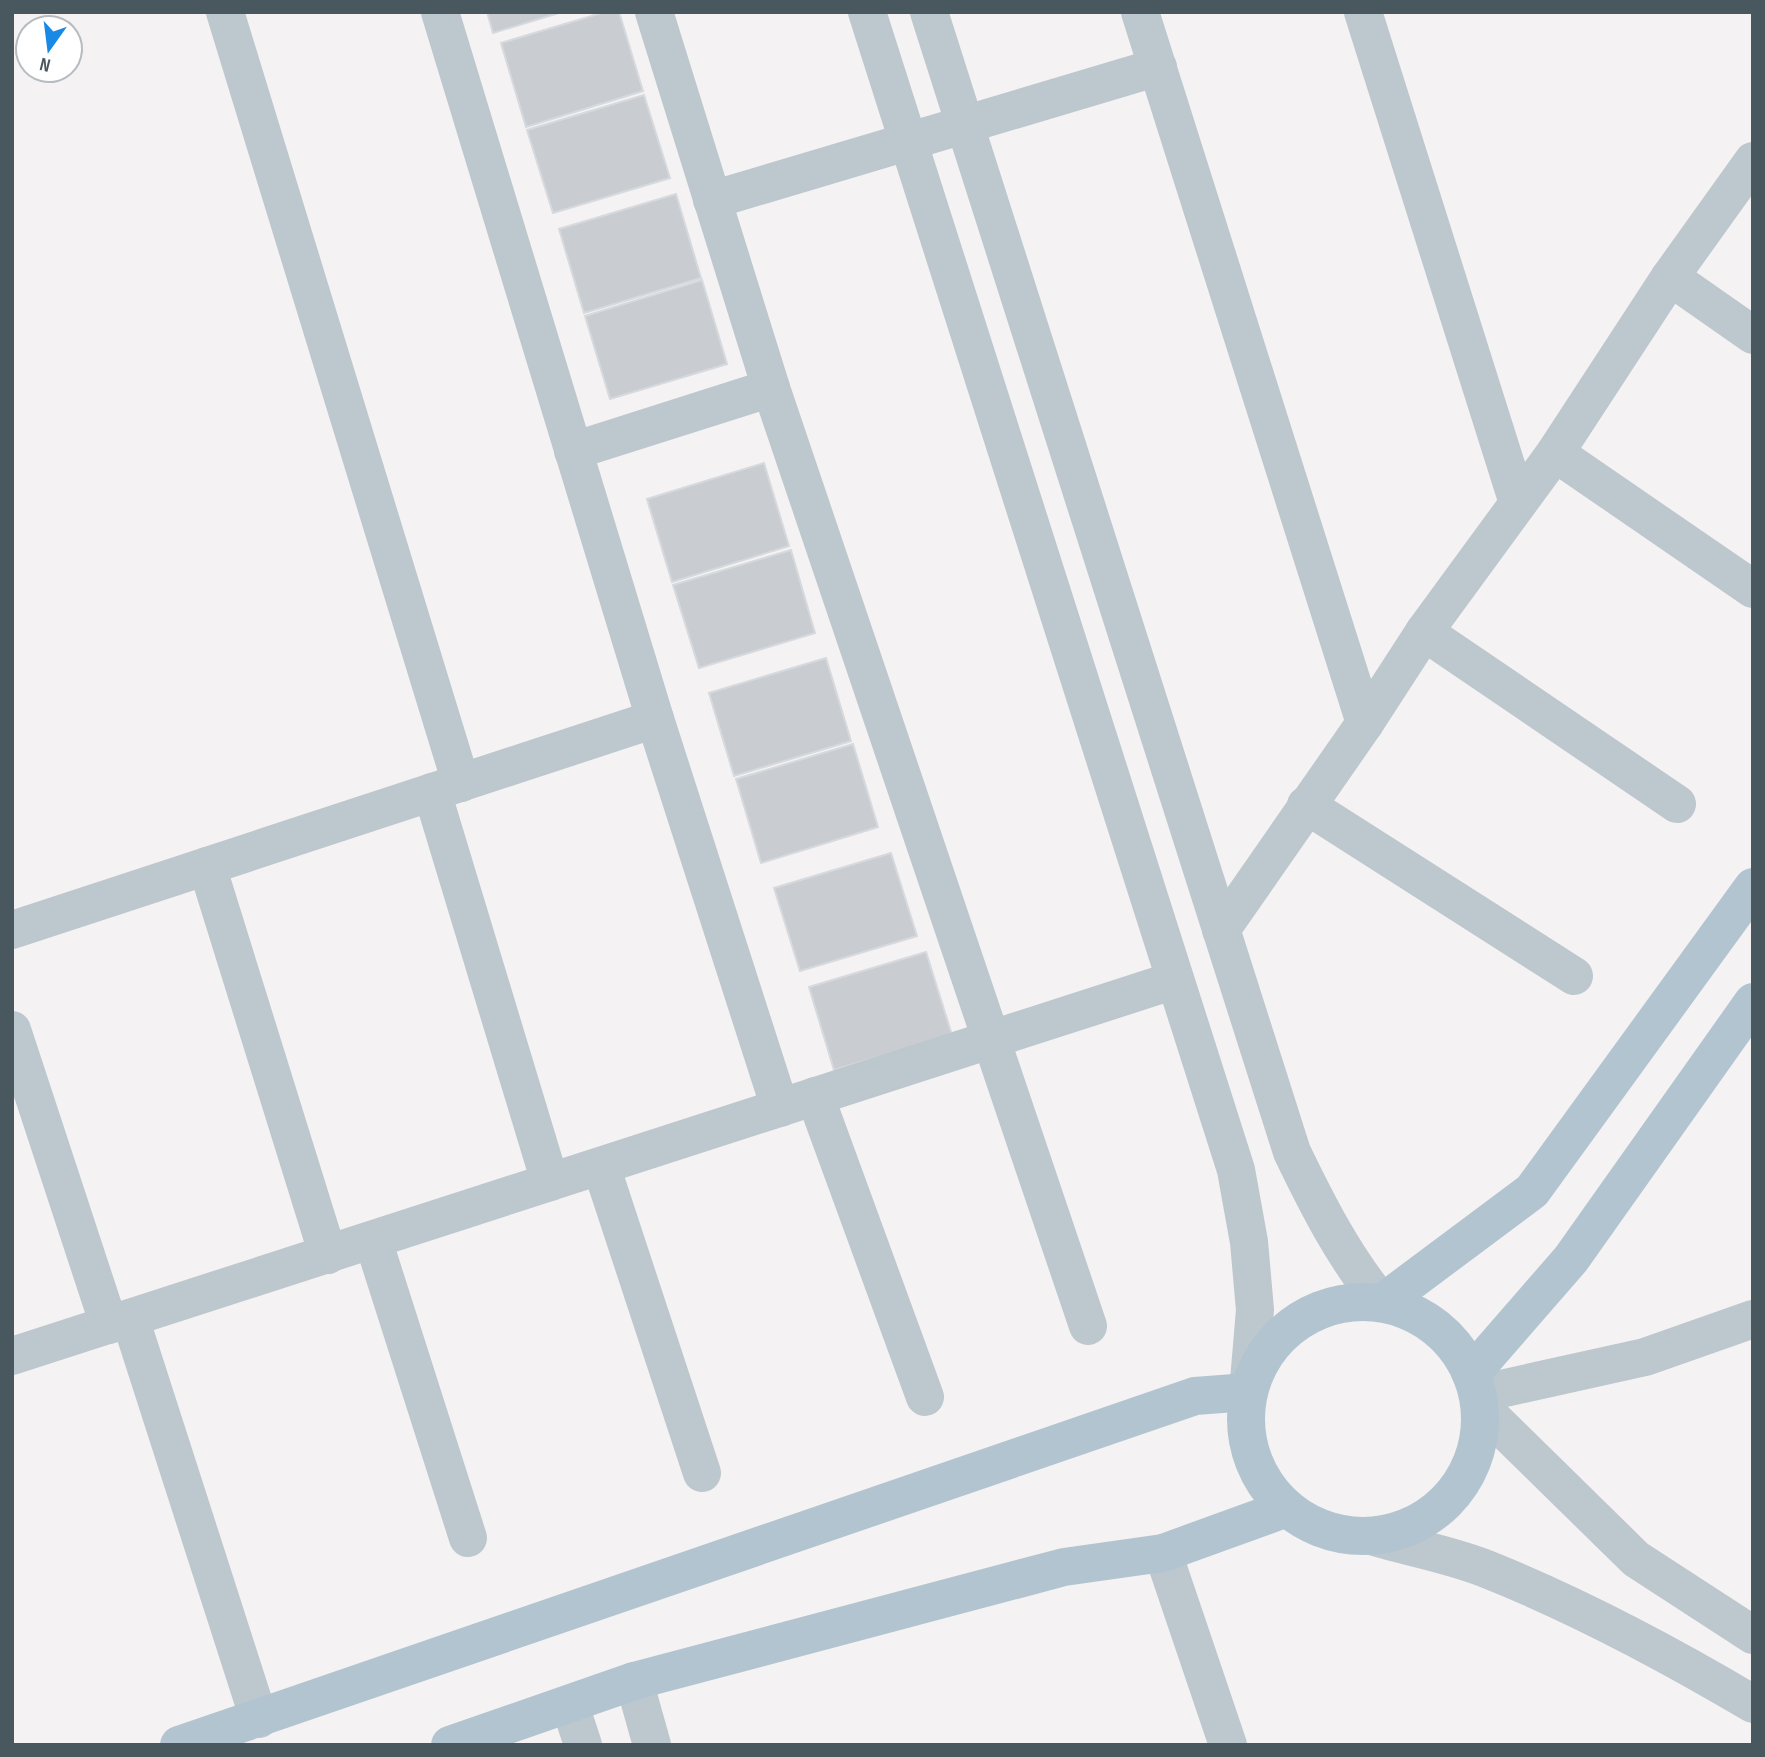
<svg xmlns="http://www.w3.org/2000/svg" width="1765" height="1757" font-family="'Sofia Sans Condensed',sans-serif">
	<rect width="100%" height="100%" fill="#f4f2f2"/>
	<g fill="#c9cdd1" stroke="#d6d9dd" stroke-width="2">
		<path d="M 487,12 L 562,12 L 493,33 Z"/>
		<path d="M 605,12 L 619,12 L 643,91 L 526,127 L 501,43 Z"/>
		<path d="M 644,95 L 670,178 L 553,213 L 527,130 Z"/>
		<path d="M 676,194 L 701,278 L 584,313 L 559,229 Z"/>
		<path d="M 702,280 L 727,364 L 610,399 L 585,316 Z"/>
		<path d="M 764,463 L 789,546 L 672,582 L 647,499 Z"/>
		<path d="M 791,550 L 815,633 L 699,668 L 673,585 Z"/>
		<path d="M 826,658 L 851,741 L 734,776 L 709,693 Z"/>
		<path d="M 853,744 L 878,827 L 761,863 L 736,779 Z"/>
		<path d="M 891,853 L 917,936 L 800,971 L 774,888 Z"/>
		<path d="M 926,952 L 952,1035 L 834,1070 L 809,987 Z"/>
	</g>
	<g fill="none" stroke-linecap="round" stroke-linejoin="round">
		<g stroke="#bdc7ce" stroke-width="38">
			<path d="M 225,12 L 461,783"/>
			<path d="M 440,12 L 655,719 L 780,1108"/>
			<path d="M 654,12 L 771,388 L 1088,1326"/>
			<path d="M 867,12 L 1236,1170 L 1249,1242 L 1255,1310 L 1248,1392"/>
			<path d="M 929,12 L 1292,1152 C 1318,1206 1344,1257 1382,1303"/>
			<path d="M 1140,12 L 1365,723"/>
			<path d="M 1363,12 L 1518,503"/>
			<path d="M 712,200 L 1158,67"/>
			<path d="M 1670,277 L 1753,335"/>
			<path d="M 573,451 L 771,388"/>
			<path d="M 1555,453 L 1753,589"/>
			<path d="M 1424,632 L 1677,804"/>
			<path d="M 432,792 L 550,1182"/>
			<path d="M 1306,805 L 1574,976"/>
			<path d="M 207,866 L 328,1255"/>
			<path d="M 12,930 L 655,719"/>
			<path d="M 1221,930 L 1365,723 L 1424,632 L 1555,453 L 1670,277 L 1753,161"/>
			<path d="M 12,1030 L 109,1325"/>
			<path d="M 815,1096 L 925,1397"/>
			<path d="M 601,1166 L 702,1473"/>
			<path d="M 373,1240 L 468,1538"/>
			<path d="M 130,1318 L 259,1719"/>
			<path d="M 12,1356 L 1175,980"/>
			<path d="M 1478,1394 L 1645,1357 L 1753,1319"/>
			<path d="M 1480,1406 L 1636,1559 L 1753,1635"/>
			<path d="M 1371,1536 C 1408,1547 1448,1554 1484,1568 C 1577,1605 1667,1653 1753,1704"/>
			<path d="M 1163,1553 L 1228,1745"/>
			<path d="M 634,1681 L 652,1745"/>
			<path d="M 570,1705 L 583,1745"/>
		</g>
		<g stroke="#b2c4d0" stroke-width="38">
			<circle cx="1363" cy="1419" r="117"/>
			<path d="M 1382,1303 L 1532,1191 L 1753,887"/>
			<path d="M 1471,1374 L 1571,1259 L 1753,1002"/>
			<path d="M 179,1745 L 1195,1396 L 1248,1392"/>
			<path d="M 450,1745 L 634,1681 L 1064,1567 L 1163,1553 L 1287,1508"/>
		</g>
	</g>
	<rect width="1765" height="1757" fill="none" stroke="#49575f" stroke-width="28"/>
	<g transform="translate(49 49) rotate(194)"><circle r="33" fill="#ffffff" stroke="#b6bcbf" stroke-width="2"/>
	<path d="M0-5L12 26L0 18L-12 26Z" fill="#1989e6"/>
	<text y="-10" font-size="19" font-weight="bold" text-anchor="middle" fill="#49575f">N</text>
	</g>
</svg>
